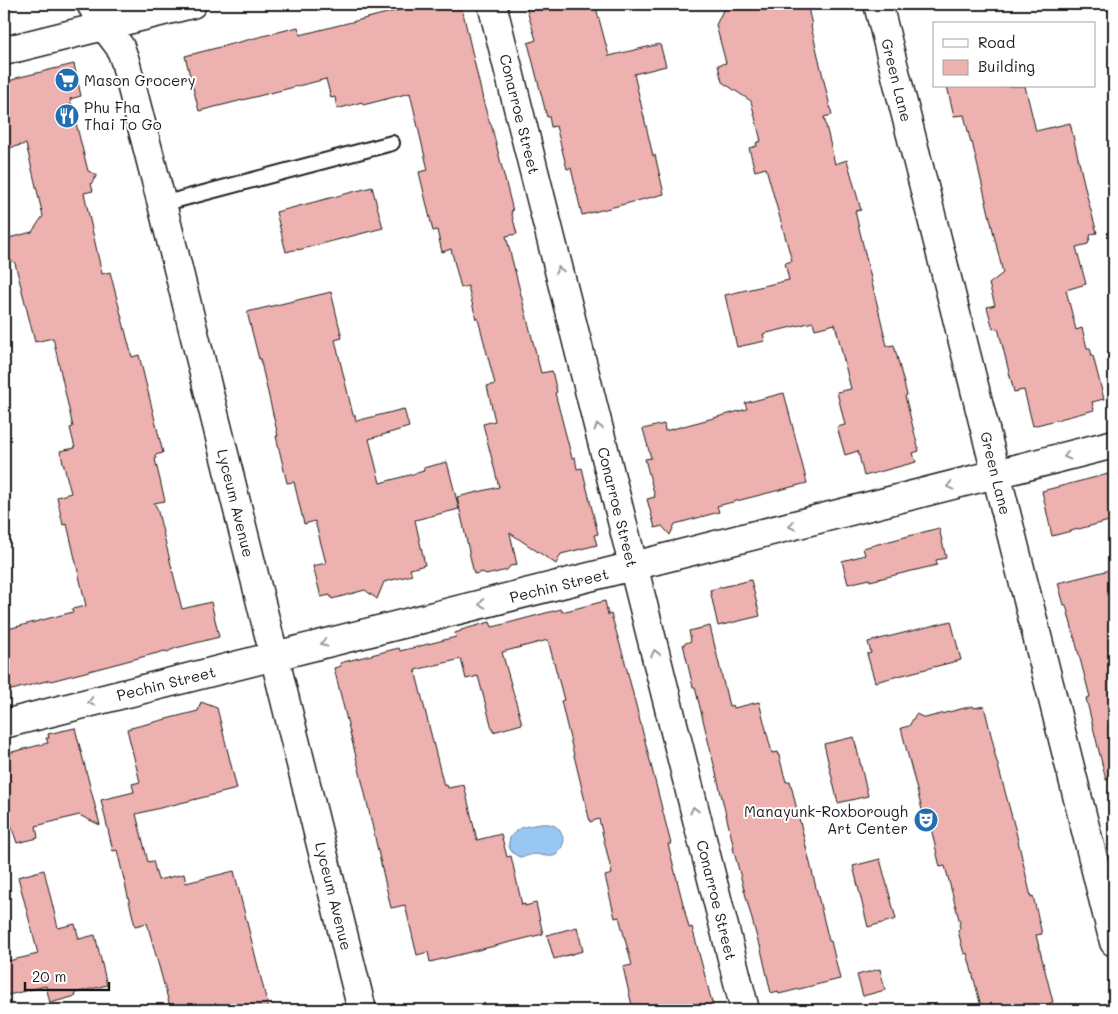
<svg xmlns="http://www.w3.org/2000/svg" width="1118" height="1014" font-family="Mali,sans-serif">
	<rect width="100%" height="100%" fill="#fff"/>
	<filter id="ink" filterUnits="userSpaceOnUse"><feTurbulence type="fractalNoise" baseFrequency=".02" numOctaves="2"/><feDisplacementMap in="SourceGraphic" scale="10" xChannelSelector="R" yChannelSelector="G"/><feConvolveMatrix kernelMatrix="1 2 1 2 8 2 1 2 1" color-interpolation-filters="sRGB"/></filter>
	<g filter="url(#ink)">
		<path fill="#99c7f4" stroke="#67839e" d="M 541,824 C 555,823 560,827 564,841 C 558,860 552,857 536,854 C 531,854 526,857 520,857 C 504,851 506,835 521,828 C 527,826 534,825 541,824 Z"/>
		<g fill="#edb1af" stroke="#1c1c1c">
			<path d="M 406,4 L 461,4 L 484,104 L 490,124 L 491,124 L 513,211 L 511,211 L 517,234 L 506,236 L 541,373 L 552,371 L 557,392 L 555,393 L 572,458 L 575,457 L 577,469 L 582,468 L 598,534 L 594,535 L 597,545 L 561,554 L 556,564 L 510,533 L 517,565 L 510,566 L 507,570 L 486,575 L 483,572 L 474,574 L 457,497 L 499,487 L 483,424 L 495,421 L 487,386 L 495,384 L 478,319 L 476,319 L 468,286 L 461,288 L 451,249 L 442,252 L 437,230 L 433,231 L 419,172 L 428,170 L 410,93 L 363,105 L 362,102 L 337,109 L 335,97 L 331,98 L 326,79 L 199,111 L 185,56 L 298,27 L 300,35 L 407,8 Z"/>
			<path d="M 525,4 L 595,4 L 609,56 L 660,44 L 666,66 L 634,74 L 653,156 L 655,155 L 664,194 L 582,215 L 571,168 L 567,169 L 556,126 L 551,127 L 549,116 L 547,117 L 528,43 L 536,40 Z"/>
			<path d="M 726,4 L 807,4 L 812,25 L 811,26 L 832,115 L 824,117 L 835,164 L 847,160 L 861,210 L 855,211 L 887,346 L 894,345 L 907,395 L 905,396 L 919,451 L 913,453 L 916,462 L 864,476 L 858,451 L 845,455 L 837,427 L 845,425 L 837,392 L 851,389 L 835,324 L 815,329 L 813,322 L 763,334 L 765,341 L 737,347 L 725,295 L 789,280 L 785,263 L 792,261 L 766,168 L 755,171 L 749,148 L 757,146 L 756,143 L 761,141 L 751,101 L 722,82 L 718,65 L 726,63 L 716,25 Z"/>
			<path d="M 74,64 L 81,96 L 70,99 L 88,171 L 97,175 L 91,184 L 93,191 L 84,193 L 102,274 L 110,272 L 132,357 L 139,355 L 163,453 L 155,455 L 156,459 L 155,459 L 165,501 L 154,503 L 157,508 L 182,609 L 211,602 L 219,637 L 176,648 L 167,652 L 165,651 L 51,681 L 50,680 L 4,692 L 4,630 L 73,612 L 72,609 L 86,606 L 67,524 L 63,525 L 57,497 L 71,493 L 60,451 L 75,448 L 70,428 L 73,427 L 53,338 L 35,342 L 15,263 L 6,256 L 4,249 L 9,238 L 32,232 L 43,216 L 26,144 L 4,149 L 4,82 L 16,79 L 16,78 Z"/>
			<path d="M 947,86 L 1025,86 L 1036,131 L 1070,123 L 1087,196 L 1097,233 L 1091,234 L 1088,244 L 1076,247 L 1086,284 L 1066,290 L 1076,330 L 1082,328 L 1087,348 L 1090,348 L 1092,356 L 1093,356 L 1104,399 L 1092,402 L 1094,410 L 1033,426 L 1024,390 L 1014,392 L 998,328 L 993,329 L 987,307 L 995,305 L 989,284 L 1003,273 L 972,142 L 971,143 L 964,115 L 954,116 Z"/>
			<path d="M 372,187 L 383,228 L 298,250 L 298,249 L 286,252 L 276,212 Z"/>
			<path d="M 331,292 L 342,338 L 335,340 L 353,415 L 355,415 L 356,421 L 404,409 L 409,427 L 369,439 L 380,483 L 424,471 L 423,468 L 447,462 L 459,509 L 415,520 L 425,565 L 410,569 L 412,575 L 384,582 L 377,599 L 365,590 L 332,599 L 330,595 L 321,597 L 313,566 L 326,563 L 315,521 L 304,524 L 294,482 L 287,483 L 276,436 L 278,436 L 260,358 L 259,359 L 247,312 Z"/>
			<path d="M 784,393 L 807,483 L 717,506 L 719,512 L 675,524 L 670,535 L 662,526 L 655,528 L 647,499 L 655,497 L 645,459 L 651,458 L 643,429 L 664,424 L 665,431 L 747,409 L 745,403 Z"/>
			<path d="M 1108,474 L 1114,497 L 1114,517 L 1108,518 L 1109,521 L 1052,536 L 1042,491 Z"/>
			<path d="M 939,528 L 946,558 L 936,560 L 937,565 L 870,581 L 870,579 L 848,584 L 842,561 L 865,555 L 863,548 Z"/>
			<path d="M 1114,569 L 1114,779 L 1106,780 L 1086,698 L 1090,697 L 1066,605 L 1064,605 L 1058,583 Z"/>
			<path d="M 751,580 L 760,616 L 718,626 L 710,590 Z"/>
			<path d="M 605,601 L 608,615 L 611,614 L 624,658 L 671,844 L 668,844 L 689,928 L 692,927 L 714,1010 L 633,1010 L 623,967 L 632,965 L 619,917 L 615,918 L 605,876 L 612,874 L 599,819 L 590,822 L 561,701 L 564,700 L 548,640 L 502,652 L 522,724 L 493,732 L 478,676 L 466,679 L 461,659 L 415,670 L 444,786 L 447,785 L 448,788 L 464,785 L 477,840 L 501,834 L 507,857 L 511,856 L 522,905 L 525,904 L 525,906 L 536,903 L 543,934 L 430,962 L 428,952 L 417,955 L 405,905 L 391,908 L 364,789 L 334,668 L 341,666 L 340,663 L 355,659 L 399,648 L 400,651 L 456,637 L 455,633 L 461,631 L 461,630 L 490,622 L 492,627 L 497,626 L 561,609 L 562,612 Z"/>
			<path d="M 951,621 L 961,660 L 875,682 L 867,654 L 871,653 L 868,642 Z"/>
			<path d="M 710,626 L 729,706 L 733,705 L 734,708 L 759,702 L 772,753 L 778,752 L 786,782 L 790,781 L 829,941 L 831,941 L 840,979 L 779,994 L 778,991 L 771,993 L 760,945 L 759,945 L 753,923 L 733,848 L 734,848 L 715,769 L 695,687 L 693,687 L 683,644 L 691,641 L 689,631 Z"/>
			<path d="M 201,702 L 217,708 L 237,789 L 136,814 L 148,862 L 153,861 L 158,880 L 184,874 L 186,883 L 234,871 L 269,1010 L 171,1010 L 147,923 L 135,926 L 117,850 L 113,851 L 101,800 L 134,792 L 132,784 L 140,782 L 127,729 L 198,711 Z"/>
			<path d="M 973,706 L 974,708 L 984,706 L 995,751 L 994,751 L 1016,832 L 1031,897 L 1033,896 L 1042,934 L 1036,935 L 1053,1002 L 1049,1004 L 1049,1007 L 1036,1010 L 1005,1010 L 1003,1005 L 982,1010 L 967,953 L 964,954 L 958,931 L 960,928 L 959,924 L 960,923 L 945,866 L 940,867 L 931,828 L 927,829 L 901,728 L 909,726 L 916,714 L 925,718 Z"/>
			<path d="M 75,728 L 100,825 L 79,815 L 36,826 L 38,838 L 17,843 L 4,804 L 4,754 L 48,743 L 46,738 L 49,738 L 48,734 Z"/>
			<path d="M 854,737 L 868,796 L 838,803 L 824,744 Z"/>
			<path d="M 880,859 L 896,919 L 868,927 L 853,866 Z"/>
			<path d="M 44,870 L 58,928 L 75,924 L 79,939 L 95,935 L 107,985 L 75,993 L 76,996 L 50,1003 L 46,986 L 4,996 L 4,962 L 38,954 L 18,877 Z"/>
			<path d="M 577,927 L 583,951 L 554,959 L 547,935 Z"/>
			<path d="M 880,969 L 885,990 L 863,996 L 857,975 Z"/>
		</g>
		<g fill="none" stroke-linecap="round" stroke-linejoin="round">
			<defs>
				<path id="service" d="M 162,204 L 392,143"/>
				<g id="minor">
					<path d="M 91,4 L 104,26 L 120,47 L 125,61 L 162,204 L 362,1010"/>
					<path d="M 492,4 L 745,1010"/>
					<path d="M 4,724 L 653,561 L 1114,444"/>
				</g>
				<path id="tertiary" d="M 4,51 L 192,4"/>
				<path id="secondary" d="M 878,4 L 1114,942"/>
			</defs>
			<use href="#service" stroke="#1c1c1c" stroke-width="18"/>
			<use href="#minor" stroke="#1c1c1c" stroke-width="31"/>
			<use href="#tertiary" stroke="#1c1c1c" stroke-width="31"/>
			<use href="#secondary" stroke="#1c1c1c" stroke-width="31"/>
			<use href="#service" stroke="#fff" stroke-width="14"/>
			<use href="#minor" stroke="#fff" stroke-width="28"/>
			<use href="#tertiary" stroke="#fff" stroke-width="28"/>
			<use href="#secondary" stroke="#fff" stroke-width="28"/>
		</g>
		<defs><path id="oneway-chevron" d="M-2-3.5L2.5 0L-2 3.5" fill="none" stroke-width="1.6" stroke-linecap="round" stroke-linejoin="round" transform="scale(1.25)"/></defs>
		<g stroke="#999">
			<use href="#oneway-chevron" transform="translate(559 270) rotate(-104)"/>
			<use href="#oneway-chevron" transform="translate(598 427) rotate(-104)"/>
			<use href="#oneway-chevron" transform="translate(1067 456) rotate(166)"/>
			<use href="#oneway-chevron" transform="translate(950 486) rotate(166)"/>
			<use href="#oneway-chevron" transform="translate(792 526) rotate(166)"/>
			<use href="#oneway-chevron" transform="translate(482 604) rotate(166)"/>
			<use href="#oneway-chevron" transform="translate(324 643) rotate(166)"/>
			<use href="#oneway-chevron" transform="translate(655 653) rotate(-104)"/>
			<use href="#oneway-chevron" transform="translate(91 702) rotate(166)"/>
			<use href="#oneway-chevron" transform="translate(694 810) rotate(-104)"/>
		</g>
	</g>
	<defs>
		<symbol id="supermarket-disc" viewBox="-11 -11 22 22"><circle r="9.5" fill="#1f6fb2" stroke="#fff"/><path d="M-6-5.5h2.5l.6 2H6L4.5 2H-2.5L-4.4-4H-6ZM-1.5 3.2a1.3 1.3 0 1 0 .1 0ZM3 3.2a1.3 1.3 0 1 0 .1 0Z" fill="#fff"/></symbol>
		<symbol id="restaurant-disc" viewBox="-11 -11 22 22"><circle r="9.5" fill="#1f6fb2" stroke="#fff"/><path d="M-5-6h1v4h1v-4h1v4h1v-4h1v5L-1.5 .5V6h-2V.5L-5-1ZM5-6V6H3V1.5H1.5Q1.5-4 5-6Z" fill="#fff"/></symbol>
		<symbol id="theatre-disc" viewBox="-11 -11 22 22"><circle r="9.5" fill="#1f6fb2" stroke="#fff"/><path d="M-5-5.5Q0-4 5-5.5V0Q5 5 0 6Q-5 5-5 0ZM-3.3-2.5H-1v1.5H-3.3ZM1-2.5H3.3v1.5H1ZM-2.8 1Q0 5.5 2.8 1Z" fill="#fff"/></symbol>
	</defs>
	<g fill-rule="evenodd">
		<use href="#supermarket-disc" x="53" y="66" width="28" height="28"/>
		<use href="#restaurant-disc" x="53" y="102" width="28" height="28"/>
		<use href="#theatre-disc" x="912" y="806" width="28" height="28"/>
	</g>
	<g text-anchor="middle" dominant-baseline="central" stroke-width="4" stroke-linejoin="round" paint-order="stroke">
		<g font-size="15" fill="#1c1c1c" stroke="#fff" text-anchor="start">
			<text x="84" y="80">Mason Grocery</text>
			<text x="84" y="107">Phu Fha<tspan x="84" dy="17">Thai To Go</tspan></text>
			<text x="908" y="811" text-anchor="end">Manayunk-Roxborough<tspan x="908" dy="17">Art Center</tspan></text>
		</g>
		<g font-size="15" fill="#1c1c1c" stroke="#fff">
			<text transform="translate(897 80) rotate(76)">Green Lane</text>
			<text transform="translate(520 114) rotate(76)">Conarroe Street</text>
			<text transform="translate(996 473) rotate(76)">Green Lane</text>
			<text transform="translate(236 503) rotate(76)">Lyceum Avenue</text>
			<text transform="translate(618 507) rotate(76)">Conarroe Street</text>
			<text transform="translate(559 585) rotate(-14)">Pechin Street</text>
			<text transform="translate(166 683) rotate(-14)">Pechin Street</text>
			<text transform="translate(334 896) rotate(76)">Lyceum Avenue</text>
			<text transform="translate(717 900) rotate(76)">Conarroe Street</text>
		</g>
	</g>
	<rect width="1118" height="1014" fill="none" stroke="#fff" stroke-width="20"/>
	<rect x="10" y="10" width="1098" height="994" fill="none" stroke="#1c1c1c" stroke-width="2" filter="url(#ink)"/>
	<rect x="933" y="22" width="162" height="65" fill="#ffffff" stroke="#a4a4a4"/>
	<rect x="943" y="39" width="25" height="8" fill="#ffffff" stroke="#a4a4a4"/>
	<text x="978" y="48" font-size="15" fill="#1c1c1c">Road</text>
	<rect x="943" y="60" width="25" height="15" fill="#edb1af" stroke="#a4a4a4"/>
	<text x="978" y="72" font-size="15" fill="#1c1c1c">Building</text>
	<path d="M25 982v8h84v-8" fill="none" stroke="#1c1c1c" stroke-width="2.5"/>
	<text x="32" y="982" font-size="15" fill="#1c1c1c" stroke="#ffffff" stroke-width="4" paint-order="stroke">20 m</text>
</svg>
